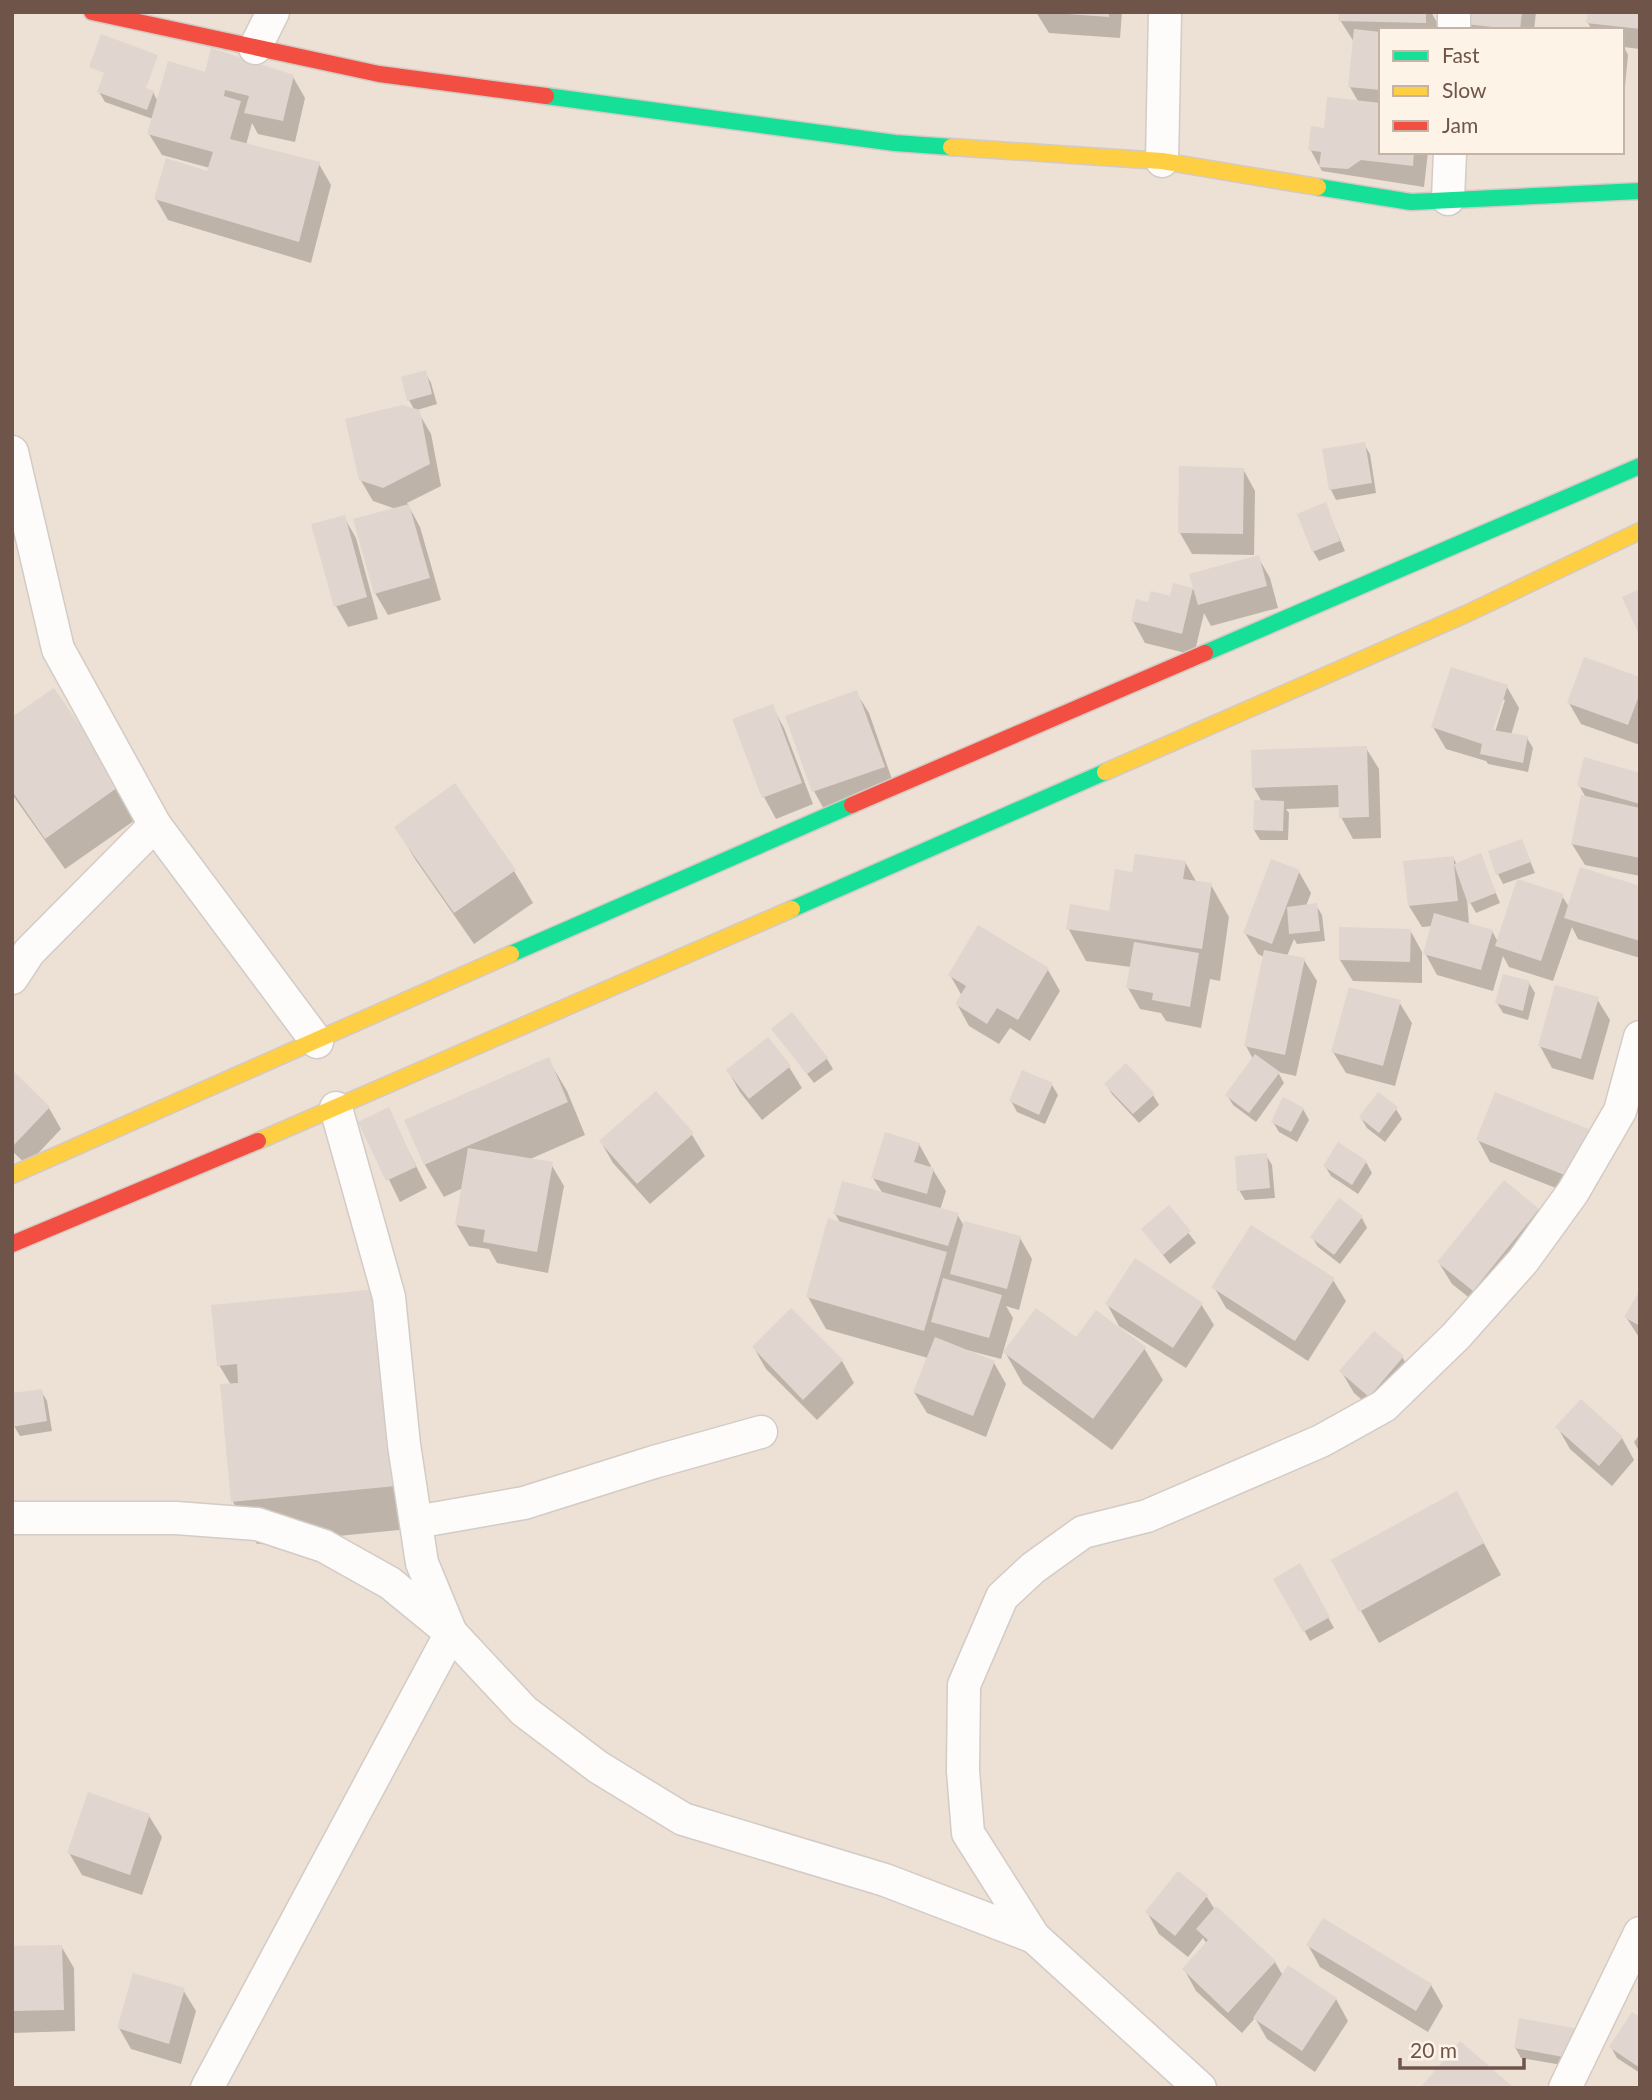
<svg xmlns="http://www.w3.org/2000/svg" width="1652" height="2100" font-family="Lato,sans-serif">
	<rect width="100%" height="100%" fill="#f4eee7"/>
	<path fill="#ede0d4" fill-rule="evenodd" d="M 12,12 L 1640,12 L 1640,2088 L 12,2088 ZM 1381,30 L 1622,30 L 1622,152 L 1381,152 Z"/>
	<g fill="#0003" fill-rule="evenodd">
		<path d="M 1036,12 L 1122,12 L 1120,38 L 1049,33 Z"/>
		<path d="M 1341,12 L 1431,12 L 1438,24 L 1438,30 L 1381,30 L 1381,152 L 1428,152 L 1424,187 L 1322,171 L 1310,149 L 1325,129 L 1359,103 L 1350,87 L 1354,42 L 1340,20 Z"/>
		<path d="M 1468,12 L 1536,12 L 1534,30 L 1470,30 L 1467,24 Z"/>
		<path d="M 1640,12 L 1640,49 L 1624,47 L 1628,55 L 1622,117 L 1622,30 L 1592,30 L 1588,23 Z"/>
		<path d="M 206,74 L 293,77 L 305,98 L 295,142 L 258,134 L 252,123 L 246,145 L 319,164 L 331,185 L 311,263 L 168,220 L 156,199 L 208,173 L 210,168 L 162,155 L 149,134 L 153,119 L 105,102 L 99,92 L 153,92 L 158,102 Z"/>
		<path d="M 425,372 L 431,383 L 437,404 L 417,410 L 431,434 L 441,486 L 407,503 L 420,527 L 441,600 L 388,615 L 375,593 L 396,509 L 373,501 L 360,479 L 415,411 L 409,400 Z"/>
		<path d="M 1364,444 L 1370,454 L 1376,493 L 1336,500 L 1331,490 L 1324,451 Z"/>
		<path d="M 1243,469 L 1255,491 L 1254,555 L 1192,554 L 1180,533 Z"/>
		<path d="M 1325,505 L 1345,551 L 1319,561 L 1313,551 Z"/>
		<path d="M 344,517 L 356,538 L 378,619 L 348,627 L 336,606 Z"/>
		<path d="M 1258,557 L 1270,578 L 1278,608 L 1211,626 L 1204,613 L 1194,655 L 1145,643 L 1133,621 L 1150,604 L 1171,598 L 1175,585 L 1196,590 Z"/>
		<path d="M 1640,679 L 1640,745 L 1581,724 L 1569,703 Z"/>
		<path d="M 1507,687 L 1519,708 L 1511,735 L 1527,738 L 1533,748 L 1528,772 L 1488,764 L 1486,761 L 1446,749 L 1433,727 ZM 1502,699 L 1505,700 L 1495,732 L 1491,732 Z"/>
		<path d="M 53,690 L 138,818 L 65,869 L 12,794 L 12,719 Z"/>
		<path d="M 856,692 L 869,713 L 895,788 L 826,813 L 814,791 Z"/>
		<path d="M 772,706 L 784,728 L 813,804 L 776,819 L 764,797 L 734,720 Z"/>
		<path d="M 1366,748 L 1379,769 L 1381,838 L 1353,839 L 1341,817 L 1340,807 L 1286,809 L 1289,813 L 1288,840 L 1260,840 L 1254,830 L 1262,802 L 1254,788 Z"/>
		<path d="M 1640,775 L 1640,876 L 1585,865 L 1572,844 L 1586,798 L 1579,785 Z"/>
		<path d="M 396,827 L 514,871 L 533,903 L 474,944 L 415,859 Z"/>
		<path d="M 1522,841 L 1535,873 L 1503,884 L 1498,874 Z"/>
		<path d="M 1480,855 L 1500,903 L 1476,913 L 1467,897 L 1469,925 L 1492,931 L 1498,942 L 1562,896 L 1569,907 L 1640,887 L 1640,958 L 1578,939 L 1572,927 L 1553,981 L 1509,967 L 1503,956 L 1493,991 L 1437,975 L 1425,953 L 1432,926 L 1422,927 L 1409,906 L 1453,857 L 1457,865 Z"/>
		<path d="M 1185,862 L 1197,883 L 1211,885 L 1229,917 L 1220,981 L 1210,979 L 1201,1028 L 1166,1021 L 1161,1013 L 1140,1009 L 1128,988 L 1131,967 L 1086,961 L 1068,928 L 1110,913 L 1134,874 Z"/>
		<path d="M 1299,872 L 1311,893 L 1306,906 L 1316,905 L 1322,915 L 1325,941 L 1297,944 L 1294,939 L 1287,956 L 1304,960 L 1317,981 L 1296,1076 L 1278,1072 L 1284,1083 L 1256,1122 L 1233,1105 L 1227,1095 L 1253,1059 L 1246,1046 L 1264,957 L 1258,954 L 1245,933 Z"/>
		<path d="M 1410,930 L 1422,952 L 1422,983 L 1353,981 L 1340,960 Z"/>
		<path d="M 1048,970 L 1060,991 L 1030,1041 L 1010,1028 L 999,1044 L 969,1026 L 957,1004 L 962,996 L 950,975 Z"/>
		<path d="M 1529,983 L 1535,993 L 1528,1020 L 1503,1013 L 1497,1003 Z"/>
		<path d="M 1597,999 L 1610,1020 L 1593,1080 L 1552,1068 L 1540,1046 Z"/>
		<path d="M 1399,1002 L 1412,1023 L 1395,1086 L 1346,1073 L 1333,1052 Z"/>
		<path d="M 773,1029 L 827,1059 L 833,1069 L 814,1083 Z"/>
		<path d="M 548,1059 L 567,1091 L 585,1135 L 528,1160 L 551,1164 L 564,1186 L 548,1273 L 497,1263 L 489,1249 L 469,1246 L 456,1224 L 463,1188 L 444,1197 L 425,1165 L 406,1121 Z"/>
		<path d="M 789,1067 L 802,1088 L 762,1120 L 740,1092 L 728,1071 Z"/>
		<path d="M 12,1073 L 49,1108 L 61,1129 L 27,1165 L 12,1151 Z"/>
		<path d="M 1106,1084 L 1153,1095 L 1159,1105 L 1139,1123 L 1112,1094 Z"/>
		<path d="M 1052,1085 L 1058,1095 L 1045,1124 L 1017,1112 L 1011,1101 Z"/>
		<path d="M 1303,1109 L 1309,1120 L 1297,1142 L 1279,1132 L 1273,1122 Z"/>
		<path d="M 1396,1109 L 1402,1119 L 1385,1142 L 1367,1128 L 1361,1118 Z"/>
		<path d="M 388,1110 L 427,1188 L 400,1202 L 361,1123 Z"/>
		<path d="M 692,1135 L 705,1156 L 650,1204 L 613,1163 L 601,1142 Z"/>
		<path d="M 1478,1140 L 1602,1153 L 1584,1199 L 1490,1162 Z"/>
		<path d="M 919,1144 L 931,1166 L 930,1169 L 933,1170 L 946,1191 L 940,1210 L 957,1214 L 964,1226 L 1020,1238 L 1032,1259 L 1019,1310 L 1006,1306 L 1013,1318 L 1001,1359 L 967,1350 L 966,1352 L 994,1363 L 1006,1384 L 986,1437 L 927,1413 L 914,1392 L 928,1358 L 826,1329 L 808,1297 L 841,1224 L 835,1214 L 883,1194 L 873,1178 Z"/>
		<path d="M 1339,1144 L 1366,1162 L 1372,1173 L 1358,1194 L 1331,1176 L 1325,1166 Z"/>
		<path d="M 1266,1155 L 1272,1165 L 1275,1198 L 1245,1200 L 1239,1190 Z"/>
		<path d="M 1505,1182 L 1538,1210 L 1550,1232 L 1486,1311 L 1452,1284 L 1439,1263 Z"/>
		<path d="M 1169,1207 L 1196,1243 L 1170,1264 L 1143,1229 Z"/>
		<path d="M 1362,1218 L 1367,1228 L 1340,1264 L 1318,1247 L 1312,1237 Z"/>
		<path d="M 1333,1280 L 1346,1301 L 1308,1361 L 1226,1308 L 1214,1287 Z"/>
		<path d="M 377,1291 L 419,1528 L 257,1544 L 233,1502 L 231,1385 L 219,1365 Z"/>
		<path d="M 1640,1294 L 1640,1339 L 1626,1317 Z"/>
		<path d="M 1107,1304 L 1201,1304 L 1214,1325 L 1186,1368 L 1119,1326 Z"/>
		<path d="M 1076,1340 L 1144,1348 L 1163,1380 L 1112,1450 L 1023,1384 L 1005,1352 Z"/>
		<path d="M 754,1348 L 842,1361 L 854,1383 L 817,1420 L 766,1369 Z"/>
		<path d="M 1402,1357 L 1415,1378 L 1382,1417 L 1354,1393 L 1341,1371 Z"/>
		<path d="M 41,1391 L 47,1401 L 52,1431 L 20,1436 L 14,1426 Z"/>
		<path d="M 1581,1402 L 1622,1438 L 1634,1460 L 1612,1486 L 1570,1449 L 1558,1428 Z"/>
		<path d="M 1640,1434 L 1640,1453 L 1634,1442 Z"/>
		<path d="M 1474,1525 L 1501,1575 L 1379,1643 L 1333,1561 Z"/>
		<path d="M 1300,1566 L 1334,1628 L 1310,1641 L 1276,1580 Z"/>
		<path d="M 149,1816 L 162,1837 L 142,1895 L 82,1875 L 69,1853 Z"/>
		<path d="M 1179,1874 L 1207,1897 L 1215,1910 L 1275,1962 L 1283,1976 L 1336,1999 L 1348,2021 L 1315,2072 L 1267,2039 L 1255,2018 L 1242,2033 L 1196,1991 L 1184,1969 L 1207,1944 L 1203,1938 L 1188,1957 L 1159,1934 L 1147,1912 Z"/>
		<path d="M 1308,1945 L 1431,1985 L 1443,2006 L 1428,2032 L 1320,1967 Z"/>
		<path d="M 61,1946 L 74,1968 L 75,2031 L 12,2033 L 12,1948 Z"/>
		<path d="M 183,1990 L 196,2011 L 181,2064 L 131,2049 L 119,2028 Z"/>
		<path d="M 1640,2019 L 1640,2073 L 1617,2058 L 1611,2047 Z"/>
		<path d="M 1520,2020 L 1580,2068 L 1521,2058 L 1515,2047 Z"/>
	</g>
	<g fill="#e0d6cf">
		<path d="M 1067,12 L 1109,12 L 1109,17 L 1067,14 Z"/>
		<path d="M 1339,12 L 1426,12 L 1426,23 L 1338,21 Z"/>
		<path d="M 1466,12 L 1522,12 L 1520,30 L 1465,24 Z"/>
		<path d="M 1588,12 L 1640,12 L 1640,29 L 1586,23 Z"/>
		<path d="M 1354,29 L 1381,32 L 1381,90 L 1348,87 Z"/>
		<path d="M 101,34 L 158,55 L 146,88 L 154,91 L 147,110 L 97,92 L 104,73 L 89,67 Z"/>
		<path d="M 211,48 L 294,75 L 283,121 L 244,113 L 249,96 L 225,90 L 224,96 L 241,101 L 230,139 L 320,162 L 299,242 L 154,199 L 166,158 L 207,171 L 213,152 L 147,134 L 168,61 L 205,72 Z"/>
		<path d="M 1327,97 L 1381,103 L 1381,152 L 1414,152 L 1413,166 L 1361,160 L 1348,169 L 1319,167 L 1321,152 L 1308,150 L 1311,126 L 1324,128 Z"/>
		<path d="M 426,370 L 432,394 L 407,401 L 401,377 Z"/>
		<path d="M 402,405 L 420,410 L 430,464 L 383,488 L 359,480 L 345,419 Z"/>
		<path d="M 1365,442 L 1372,483 L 1329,490 L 1322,449 Z"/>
		<path d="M 1179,466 L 1244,468 L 1243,534 L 1178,533 Z"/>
		<path d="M 1326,502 L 1340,541 L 1312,552 L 1297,514 Z"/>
		<path d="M 409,504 L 430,578 L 374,594 L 353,519 Z"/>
		<path d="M 345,515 L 367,597 L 334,607 L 311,524 Z"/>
		<path d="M 1259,555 L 1267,586 L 1198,605 L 1189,574 Z"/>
		<path d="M 1173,583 L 1193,588 L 1182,634 L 1131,621 L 1136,599 L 1148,602 L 1151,591 L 1170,596 Z"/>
		<path d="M 1640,589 L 1640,637 L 1622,597 Z"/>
		<path d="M 1584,657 L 1640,677 L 1640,693 L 1628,725 L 1567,703 Z"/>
		<path d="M 1451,667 L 1508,685 L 1493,730 L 1528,736 L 1523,763 L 1480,754 L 1482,744 L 1431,727 Z"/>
		<path d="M 54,688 L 121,785 L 45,839 L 12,791 L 12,717 Z"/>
		<path d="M 857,690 L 885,767 L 812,792 L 785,716 Z"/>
		<path d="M 773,704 L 802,783 L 762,798 L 732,719 Z"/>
		<path d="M 1367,746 L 1369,817 L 1339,818 L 1338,785 L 1252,788 L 1251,750 Z"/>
		<path d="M 1584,757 L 1640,773 L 1640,804 L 1577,786 Z"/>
		<path d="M 455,783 L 516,870 L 454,913 L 394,827 Z"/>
		<path d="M 1581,795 L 1640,808 L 1640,858 L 1571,844 Z"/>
		<path d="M 1254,800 L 1284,801 L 1283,831 L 1253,830 Z"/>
		<path d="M 1522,839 L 1531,862 L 1496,875 L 1488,851 Z"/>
		<path d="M 1481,853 L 1496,893 L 1468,904 L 1454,864 L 1458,901 L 1408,906 L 1403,861 L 1454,856 L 1454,864 Z"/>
		<path d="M 1135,854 L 1186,861 L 1183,879 L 1212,883 L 1202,949 L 1066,929 L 1070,904 L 1109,911 L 1115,869 L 1132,872 Z"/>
		<path d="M 1271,859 L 1300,870 L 1272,944 L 1243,933 Z"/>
		<path d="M 1580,867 L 1640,886 L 1640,941 L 1564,918 Z"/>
		<path d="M 1517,879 L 1564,894 L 1541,961 L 1495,946 Z"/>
		<path d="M 1317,903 L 1320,931 L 1289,934 L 1287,907 Z"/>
		<path d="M 1434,913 L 1493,930 L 1481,970 L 1423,954 Z"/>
		<path d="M 978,925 L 1049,968 L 1018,1020 L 997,1008 L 987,1024 L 955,1004 L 966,986 L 948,975 Z"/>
		<path d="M 1339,927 L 1411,929 L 1410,962 L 1339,960 Z"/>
		<path d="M 1134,942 L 1199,953 L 1190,1007 L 1152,1000 L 1153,993 L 1126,988 Z"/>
		<path d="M 1264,950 L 1305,958 L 1285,1055 L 1244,1046 Z"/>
		<path d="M 1503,974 L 1530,981 L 1523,1011 L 1495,1003 Z"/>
		<path d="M 1555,985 L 1599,997 L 1581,1059 L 1538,1046 Z"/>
		<path d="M 1349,987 L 1401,1000 L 1383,1066 L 1331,1052 Z"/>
		<path d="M 792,1012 L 828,1058 L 807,1074 L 771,1029 Z"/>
		<path d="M 768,1037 L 791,1066 L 749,1099 L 726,1070 Z"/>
		<path d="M 1255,1054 L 1280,1072 L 1249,1113 L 1225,1095 Z"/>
		<path d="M 549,1057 L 568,1102 L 424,1165 L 404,1120 Z"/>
		<path d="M 1126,1063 L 1155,1094 L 1133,1114 L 1104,1084 Z"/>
		<path d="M 12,1070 L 50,1107 L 14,1145 L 12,1144 Z"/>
		<path d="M 1022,1070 L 1053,1083 L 1039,1115 L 1009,1101 Z"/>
		<path d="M 656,1091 L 694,1133 L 637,1184 L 599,1141 Z"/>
		<path d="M 1378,1092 L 1398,1107 L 1379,1133 L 1359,1117 Z"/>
		<path d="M 1495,1092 L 1591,1130 L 1572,1178 L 1476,1140 Z"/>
		<path d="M 1283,1097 L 1304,1108 L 1291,1132 L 1271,1122 Z"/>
		<path d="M 389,1107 L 416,1167 L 386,1181 L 358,1122 Z"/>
		<path d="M 885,1132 L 920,1143 L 914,1162 L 934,1168 L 927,1194 L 871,1178 Z"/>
		<path d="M 1338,1142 L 1367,1161 L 1352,1185 L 1323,1166 Z"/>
		<path d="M 468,1148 L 553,1162 L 537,1252 L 483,1242 L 485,1230 L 455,1225 Z"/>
		<path d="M 1267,1153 L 1270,1188 L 1237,1191 L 1235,1156 Z"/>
		<path d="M 1504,1180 L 1539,1209 L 1473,1291 L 1437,1262 Z"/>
		<path d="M 842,1181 L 959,1213 L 948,1246 L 833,1214 Z"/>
		<path d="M 1339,1198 L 1363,1216 L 1334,1255 L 1310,1237 Z"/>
		<path d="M 1169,1205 L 1191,1231 L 1163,1255 L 1141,1229 Z"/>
		<path d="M 828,1218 L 947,1252 L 924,1331 L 806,1297 Z"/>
		<path d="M 964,1221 L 1021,1236 L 1007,1289 L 950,1274 Z"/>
		<path d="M 1251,1225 L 1335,1278 L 1295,1341 L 1211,1287 Z"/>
		<path d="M 1135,1258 L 1203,1303 L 1173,1348 L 1105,1304 Z"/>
		<path d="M 943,1278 L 1002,1295 L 989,1338 L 931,1322 Z"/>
		<path d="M 378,1289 L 396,1486 L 231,1502 L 220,1384 L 238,1383 L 237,1364 L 217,1366 L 211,1305 Z"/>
		<path d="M 1640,1290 L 1640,1326 L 1624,1317 Z"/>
		<path d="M 791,1308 L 843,1360 L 803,1400 L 752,1347 Z"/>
		<path d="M 1036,1308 L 1076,1337 L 1096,1310 L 1146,1347 L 1093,1419 L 1003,1352 Z"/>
		<path d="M 1374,1331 L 1404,1356 L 1369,1397 L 1339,1371 Z"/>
		<path d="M 935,1337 L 995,1361 L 973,1416 L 913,1392 Z"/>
		<path d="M 42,1389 L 47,1421 L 12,1427 L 12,1393 Z"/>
		<path d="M 1581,1399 L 1623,1437 L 1599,1466 L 1555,1427 Z"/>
		<path d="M 1457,1491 L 1484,1543 L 1359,1612 L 1331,1560 Z"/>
		<path d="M 1300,1563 L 1330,1617 L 1303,1632 L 1273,1579 Z"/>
		<path d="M 88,1792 L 150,1814 L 130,1875 L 67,1853 Z"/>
		<path d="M 1178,1871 L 1208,1895 L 1175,1936 L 1145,1912 Z"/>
		<path d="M 1216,1906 L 1276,1961 L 1228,2013 L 1182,1969 L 1208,1940 L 1196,1929 Z"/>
		<path d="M 1323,1918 L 1432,1984 L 1416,2011 L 1306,1945 Z"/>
		<path d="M 62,1945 L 64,2010 L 12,2011 L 12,1946 Z"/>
		<path d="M 1288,1965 L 1337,1998 L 1302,2051 L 1253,2018 Z"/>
		<path d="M 133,1973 L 185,1988 L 169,2044 L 117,2028 Z"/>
		<path d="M 1632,2012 L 1640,2017 L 1640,2068 L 1609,2047 Z"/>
		<path d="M 1519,2018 L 1580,2029 L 1574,2059 L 1514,2048 Z"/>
		<path d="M 1460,2041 L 1514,2088 L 1420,2088 Z"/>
	</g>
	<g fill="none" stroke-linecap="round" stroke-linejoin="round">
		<defs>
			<g id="street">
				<path d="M 1454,30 L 1454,12"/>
				<path d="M 255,48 L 273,12"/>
				<path d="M 1162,161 L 1165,12"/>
				<path d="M 1448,199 L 1450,152"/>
				<path d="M 12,452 L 58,649 L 155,825 L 317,1042"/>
				<path d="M 12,978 L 29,952 L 155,825"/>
				<path d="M 12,1518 L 176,1518 L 257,1524 L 324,1546 L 390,1583 L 451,1633 L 524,1711 L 598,1767 L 683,1819 L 885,1880 L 1034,1937"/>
				<path d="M 416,1522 L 524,1503 L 654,1462 L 761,1432"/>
				<path d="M 207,2088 L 451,1633 L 422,1563 L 404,1445 L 389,1297 L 336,1108"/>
				<path d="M 1200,2088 L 1034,1937 L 968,1833 L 963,1771 L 964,1685 L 1002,1597 L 1033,1568 L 1083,1532 L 1147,1516 L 1321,1441 L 1384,1406 L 1456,1336 L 1523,1261 L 1573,1192 L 1620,1111 L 1640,1037"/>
				<path d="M 1565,2088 L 1640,1933"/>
			</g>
			<g id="fast">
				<path d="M 546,96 L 895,143 L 951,147"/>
				<path d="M 1318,187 L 1411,202 L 1640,191"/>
				<path d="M 1205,653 L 1640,466"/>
				<path d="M 792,909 L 1105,772"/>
				<path d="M 511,954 L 852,805"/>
			</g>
			<g id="slow">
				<path d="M 951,147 L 1162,161 L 1318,187"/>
				<path d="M 1105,772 L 1466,614 L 1640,531"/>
				<path d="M 258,1141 L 792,909"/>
				<path d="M 12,1175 L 511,954"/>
			</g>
			<g id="jam">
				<path d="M 92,12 L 379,74 L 546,96"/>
				<path d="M 852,805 L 1205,653"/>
				<path d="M 12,1244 L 258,1141"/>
			</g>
		</defs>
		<use href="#street" stroke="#d3cbc5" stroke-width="35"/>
		<use href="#fast" stroke="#d3cac4" stroke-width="19"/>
		<use href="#slow" stroke="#d3cac4" stroke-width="19"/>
		<use href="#jam" stroke="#d3cac4" stroke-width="19"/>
		<use href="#street" stroke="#fdfcfb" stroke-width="32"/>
		<use href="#fast" stroke="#16e098" stroke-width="16"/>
		<use href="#slow" stroke="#ffcf43" stroke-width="16"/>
		<use href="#jam" stroke="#f24e42" stroke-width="16"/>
	</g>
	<rect width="1652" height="2100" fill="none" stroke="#6f544a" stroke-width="28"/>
	<rect x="1379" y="28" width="245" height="126" fill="#fef3e7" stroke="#c5b3a8" stroke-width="2"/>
	<rect x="1393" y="51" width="35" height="10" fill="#16e098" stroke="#c5b3a8" stroke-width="2"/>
	<text x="1442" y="63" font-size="21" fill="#6f544a">Fast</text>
	<rect x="1393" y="86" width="35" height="10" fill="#ffcf43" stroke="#c5b3a8" stroke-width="2"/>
	<text x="1442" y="98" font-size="21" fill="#6f544a">Slow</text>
	<rect x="1393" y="121" width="35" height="10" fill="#f24e42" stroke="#c5b3a8" stroke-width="2"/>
	<text x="1442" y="133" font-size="21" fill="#6f544a">Jam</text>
	<path d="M1400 2058v10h124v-10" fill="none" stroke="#6f544a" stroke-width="3.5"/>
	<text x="1410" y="2058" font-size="21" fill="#6f544a" stroke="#fef3e7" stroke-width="5" paint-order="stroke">20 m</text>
</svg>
